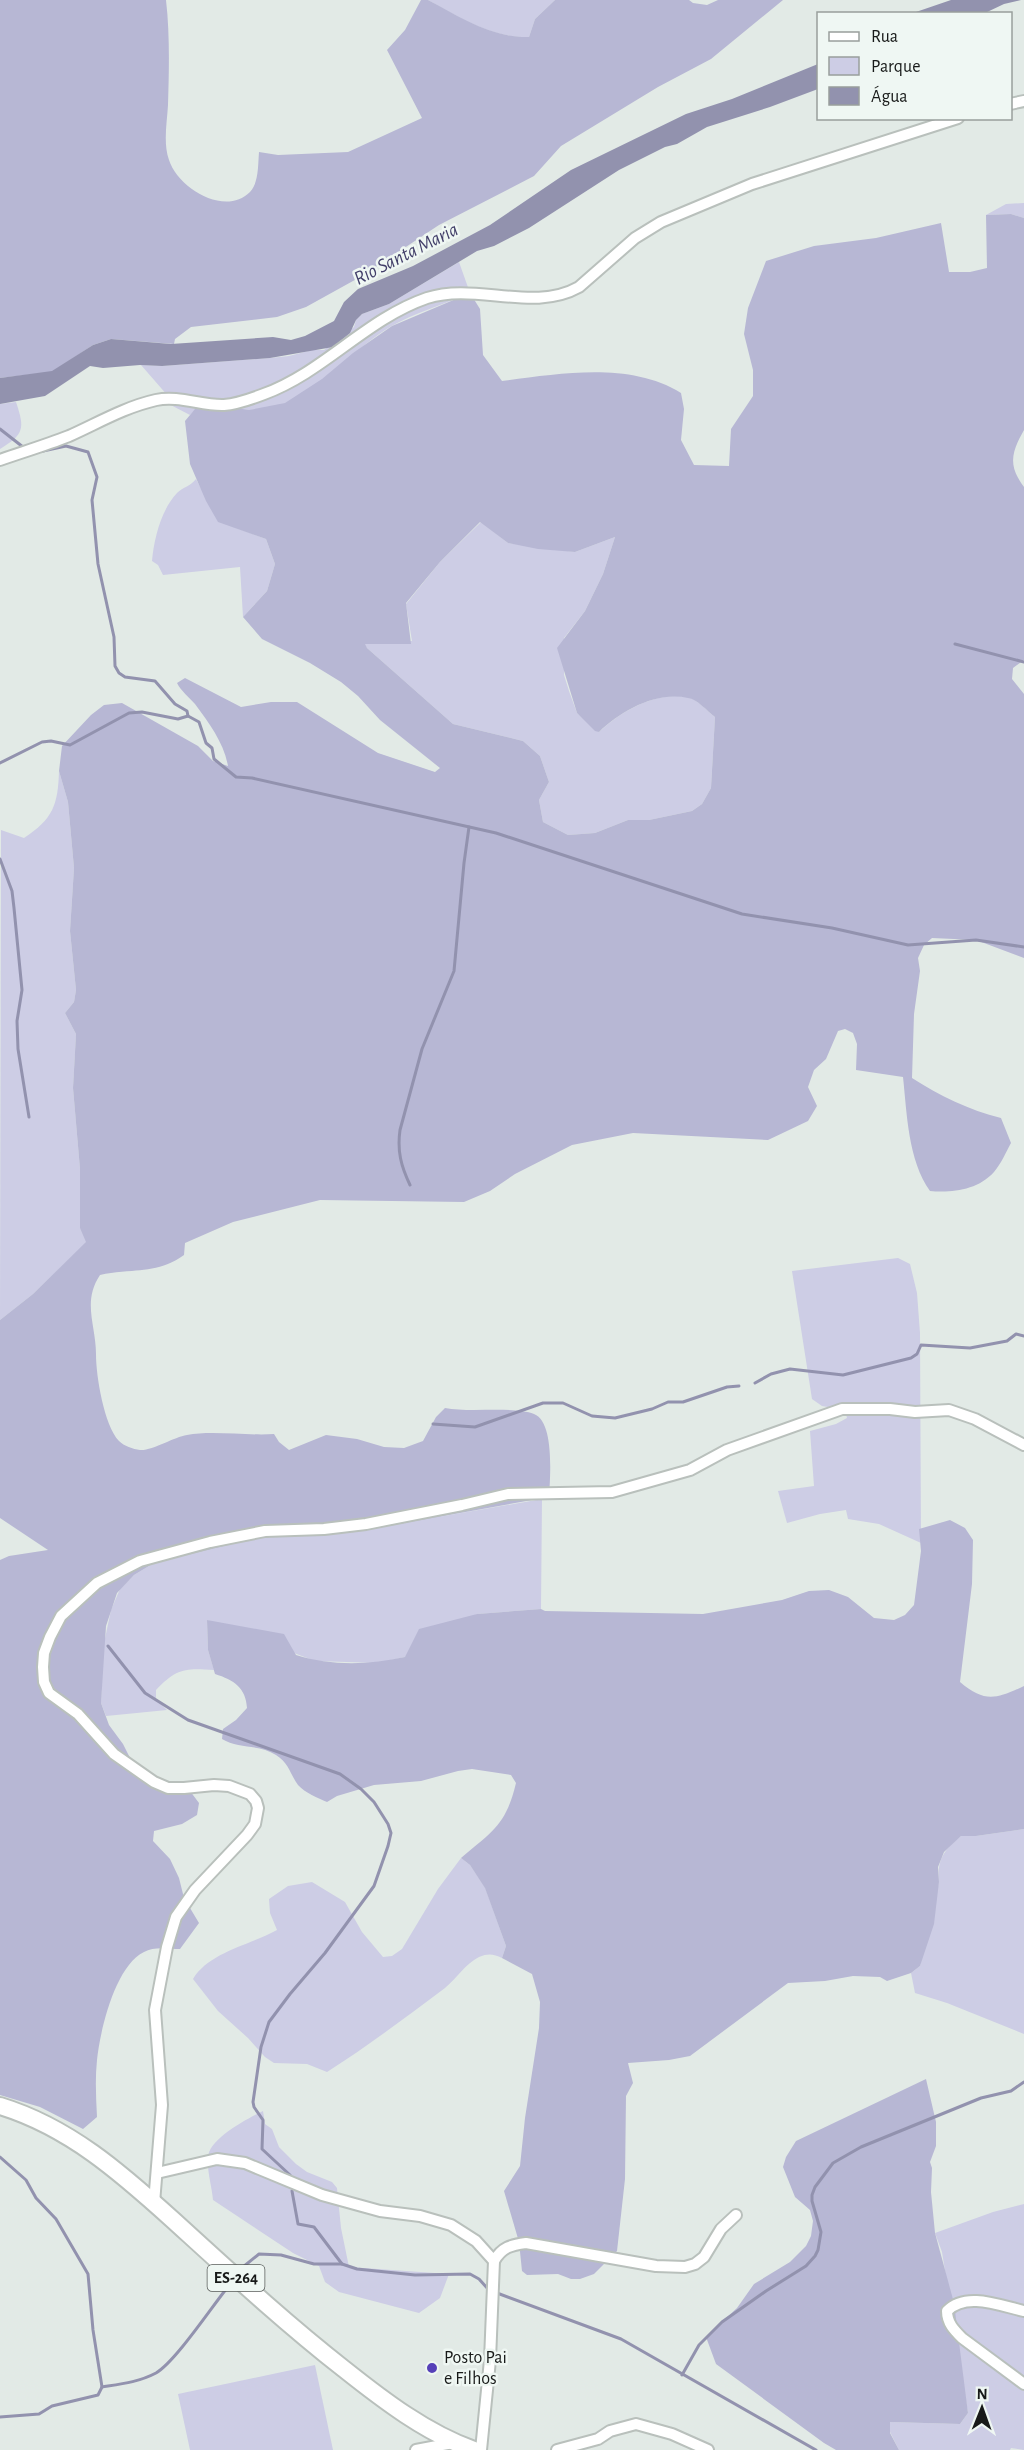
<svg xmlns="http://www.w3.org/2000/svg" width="1024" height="2450" font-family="'Alegreya Sans',sans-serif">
	<rect width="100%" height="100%" fill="#e2eae6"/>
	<g fill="#cdcde5">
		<path d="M 428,0 L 555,0 L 535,19 L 529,37 C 492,38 460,18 428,0 Z"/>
		<path d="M 1024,203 L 1024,218 L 1011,214 L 986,215 L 1006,204 Z"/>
		<path d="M 459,262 L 470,293 C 445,304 414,313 390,327 C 354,349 325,384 287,403 C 277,407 261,409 251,410 C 231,411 205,397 190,415 L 163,401 L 168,396 L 141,365 L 162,366 L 270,358 L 289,356 L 312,350 L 324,350 L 354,327 L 356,320 L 362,314 L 389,304 Z"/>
		<path d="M 16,402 C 25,429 24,434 0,449 L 0,404 Z"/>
		<path d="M 196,479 L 218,521 L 266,539 L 275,564 L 267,591 L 243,617 L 240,567 L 163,575 L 158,565 L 152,561 C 154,539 161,510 177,493 C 183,487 191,486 196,479 Z"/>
		<path d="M 481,522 L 508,543 L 575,552 L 615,537 L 603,574 L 585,611 L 564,638 L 564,675 L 569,691 L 577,713 L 599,732 C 621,711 656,691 688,697 C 697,699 707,711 715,717 L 711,788 L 702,804 L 692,811 L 649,820 L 628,820 L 595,833 L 568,835 L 543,822 L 539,800 L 549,782 L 540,756 L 523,741 L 453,724 L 367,648 L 364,644 L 412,641 L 406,604 L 440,562 Z"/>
		<path d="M 59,771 L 68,802 L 74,868 L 70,931 L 76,990 L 74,1002 L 65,1013 L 76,1034 L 73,1088 L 80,1169 L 80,1227 L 87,1242 L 33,1294 L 0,1320 L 1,830 L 24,838 C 53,819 58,805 59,771 Z"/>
		<path d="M 898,1258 L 910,1264 L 917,1293 L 920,1333 L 921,1543 L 879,1524 L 848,1519 L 846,1510 L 820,1514 L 787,1523 L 778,1491 L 814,1486 L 810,1431 L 836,1424 L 847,1418 L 845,1410 L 822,1406 L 812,1399 L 792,1271 Z"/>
		<path d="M 542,1499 L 541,1609 L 477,1614 L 405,1657 L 378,1663 L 315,1661 L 207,1620 L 208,1650 L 214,1670 C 185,1668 177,1668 156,1690 L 156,1699 L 167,1710 L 106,1716 L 101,1703 L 103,1648 L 111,1610 L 120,1589 L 134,1575 L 154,1563 L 258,1538 L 327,1533 L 444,1516 Z"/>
		<path d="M 1024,1829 L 1024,2034 L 947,2003 L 915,1993 L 911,1973 L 920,1966 L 939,1882 C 937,1859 944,1850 961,1836 L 976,1836 Z"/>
		<path d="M 461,1858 L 470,1865 L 485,1887 L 506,1946 L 502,1958 C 494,1954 488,1953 479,1957 C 465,1964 457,1978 445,1988 C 406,2017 368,2046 327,2072 L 307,2064 L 274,2063 L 265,2057 L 248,2038 L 218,2011 L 193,1979 C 209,1952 250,1945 277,1930 L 270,1913 L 269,1899 L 288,1886 L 312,1882 L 345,1902 L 362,1932 L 383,1957 L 392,1956 L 402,1949 L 438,1889 Z"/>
		<path d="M 263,2111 L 265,2124 L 272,2129 L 279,2147 L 296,2164 L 307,2172 L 332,2182 L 337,2188 L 341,2228 L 349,2267 L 449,2274 L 440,2298 L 419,2313 L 339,2292 L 325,2282 L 319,2266 L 293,2253 L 213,2200 C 212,2187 207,2172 208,2158 C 208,2139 247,2119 263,2111 Z"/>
		<path d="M 1024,2204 L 1024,2450 L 1011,2448 L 1010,2450 L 899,2450 L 890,2432 L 890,2422 L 960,2424 L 968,2413 L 942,2252 L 935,2233 L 993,2212 Z"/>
		<path d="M 315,2365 L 333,2450 L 190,2450 L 178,2394 Z"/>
	</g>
	<g fill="#b7b7d4" fill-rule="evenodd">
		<path d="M 0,0 L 166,0 C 170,34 169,71 168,105 C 167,123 163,143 169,160 C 178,188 225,217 250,192 C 259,183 258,163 259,152 L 278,155 L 348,152 L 422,118 L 387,50 L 405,30 L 421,0 L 428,0 C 460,17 492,38 529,37 L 535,19 L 555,0 L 689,0 L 693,3 L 707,5 L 718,0 L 783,0 L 711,59 L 658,87 L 561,146 L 534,176 L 439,225 L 362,276 L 306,307 L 277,317 L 191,327 L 175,339 L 174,344 L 111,339 L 93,345 L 52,372 L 0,378 Z"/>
		<path d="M 1011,214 L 1024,218 L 1024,430 C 1011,453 1008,466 1024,487 L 1024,660 L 1013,668 L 1012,679 L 1024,694 L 1024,958 L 976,940 L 932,938 L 924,945 L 918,958 L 920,971 L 914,1014 L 912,1078 C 940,1096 969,1110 1001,1118 L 1011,1143 C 1006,1152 1001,1164 994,1172 C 978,1190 952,1193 930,1191 C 908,1160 907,1114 903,1077 L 856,1070 L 857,1044 L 853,1033 L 845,1029 L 838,1031 L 826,1059 L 814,1070 L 808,1087 L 817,1106 L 808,1121 L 768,1140 L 633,1133 L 572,1145 L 515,1174 L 490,1191 L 464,1202 L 320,1200 L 233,1222 L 185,1243 L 184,1255 C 156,1275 131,1268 100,1275 C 82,1302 96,1325 96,1354 C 96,1376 104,1425 119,1441 C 124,1446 133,1449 140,1450 C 152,1451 174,1437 187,1435 C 212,1430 247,1436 274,1434 L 279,1442 L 289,1450 L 326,1435 L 357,1439 L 384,1447 L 404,1448 L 423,1441 L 436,1417 L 445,1408 C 469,1413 514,1406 534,1414 C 555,1422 550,1479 549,1497 L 382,1527 L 258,1538 L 154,1563 L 134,1575 L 117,1593 L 106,1626 L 101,1703 L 109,1725 L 123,1744 L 135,1768 L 163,1784 L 190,1791 L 199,1803 L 197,1815 L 182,1824 L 154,1831 L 153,1841 L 170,1859 L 179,1878 L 184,1898 L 199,1923 L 180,1949 C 169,1949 154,1946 144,1952 C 115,1966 100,2031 97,2060 C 95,2079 96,2098 97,2117 L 83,2129 L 40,2107 L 0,2095 L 0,1560 L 9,1556 L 48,1550 L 0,1518 L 0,1320 L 33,1294 L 86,1242 L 80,1228 L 80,1169 L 73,1088 L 76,1034 L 65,1013 L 74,1002 L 76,990 L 70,931 L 74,868 L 68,802 L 59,771 L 62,746 L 91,715 L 104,705 L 122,703 L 198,746 L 213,761 L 228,766 C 224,743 209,723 195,704 C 189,697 181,691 177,683 L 185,678 L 241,707 L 271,702 L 297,702 L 378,753 L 435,772 L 440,768 L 380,720 L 358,696 L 341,682 L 310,663 L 262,639 L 243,617 L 267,591 L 275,564 L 266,539 L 218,522 L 206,501 L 190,464 L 185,421 L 195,409 L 216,405 L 249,410 L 285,403 L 322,379 L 353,353 L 392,326 L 470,293 L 480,309 L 483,355 L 502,381 C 559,374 629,361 681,393 L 684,409 L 681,440 L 694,465 L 729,466 L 731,429 L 753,396 L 753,370 L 744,334 L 748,308 L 766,261 L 814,246 L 876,238 L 941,223 L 949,272 L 970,272 L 987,268 L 986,215 ZM 480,522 L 508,543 L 538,549 L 575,552 L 615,537 L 603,574 L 585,611 L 557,648 L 577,713 L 595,731 L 599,732 C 621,711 656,691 688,698 C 697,699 707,711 715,717 L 711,788 L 702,804 L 692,811 L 649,820 L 628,820 L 595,833 L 568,835 L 543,822 L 539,800 L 549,782 L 540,756 L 523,741 L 453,724 L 367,648 L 365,644 L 411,644 L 406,603 L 440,562 Z"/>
		<path d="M 950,1520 L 965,1528 L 973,1540 L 972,1584 L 960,1682 C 985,1703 996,1699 1024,1686 L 1024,1829 L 976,1836 L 961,1836 L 944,1852 L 938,1867 L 939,1882 L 934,1924 L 920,1966 L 911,1973 L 887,1981 L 880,1977 L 853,1976 L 825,1981 L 788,1983 L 690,2056 L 669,2060 L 628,2063 L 633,2083 L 626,2096 L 625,2179 L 617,2251 L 594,2274 L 580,2279 L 571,2279 L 558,2274 L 527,2275 L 522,2271 L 519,2242 L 504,2191 L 520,2166 L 525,2118 L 539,2028 L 540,2002 L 532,1974 L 502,1958 L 506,1946 L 485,1888 L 470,1865 L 461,1858 C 493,1831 506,1825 516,1783 L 511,1775 L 472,1769 L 458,1771 L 421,1781 L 374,1785 L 337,1796 L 327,1802 C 318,1798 305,1793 298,1785 C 290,1774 289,1763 276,1755 C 259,1744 238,1749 222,1739 L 223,1729 L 236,1720 L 247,1708 C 246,1688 234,1680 215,1674 L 208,1650 L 207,1620 L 284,1634 L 296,1655 C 331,1666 369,1665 405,1657 L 419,1629 L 477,1614 L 541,1609 L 545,1611 L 703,1614 L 782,1600 L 809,1591 L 829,1590 L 848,1597 L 874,1618 L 894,1620 L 905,1615 L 914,1605 L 921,1551 L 919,1529 Z"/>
		<path d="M 926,2079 L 936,2122 L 936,2146 L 930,2162 L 932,2168 L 931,2192 L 935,2233 L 954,2303 L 968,2413 L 960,2424 L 890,2422 L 890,2433 L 899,2450 L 836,2450 L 824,2443 L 716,2364 L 706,2337 L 737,2308 L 754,2284 L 790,2262 L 806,2246 L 811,2236 L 813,2221 L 810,2210 L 795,2197 L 783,2167 L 786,2157 L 796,2141 Z"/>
	</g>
	<g fill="#9292ae">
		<path d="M 951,0 L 1021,0 L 1004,4 L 985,13 L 913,13 Z"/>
		<path d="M 818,64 L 818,89 L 770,107 L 707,127 L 677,144 L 665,147 L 619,170 L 529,228 L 494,246 L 477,251 L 389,304 L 362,314 L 356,320 L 350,333 L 333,347 L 270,358 L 162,366 L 140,365 L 103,368 L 90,366 L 45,396 L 0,404 L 0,378 L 52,371 L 93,345 L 111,339 L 171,344 L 273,337 L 291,340 L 305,336 L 334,321 L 344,302 L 358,289 L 413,266 L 490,225 L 571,170 L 686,114 L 732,99 Z"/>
	</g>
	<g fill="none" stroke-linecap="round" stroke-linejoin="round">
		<g stroke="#9292ae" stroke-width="3">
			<path d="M 0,429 L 23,447"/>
			<path d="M 43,451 L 66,446 L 88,452 L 97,477 L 92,500 L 98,564 L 114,637 L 115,666 L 119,673 L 125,677 L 155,681 L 175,704 L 187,711 L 188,716"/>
			<path d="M 955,644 L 1024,662"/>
			<path d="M 0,763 L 42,742 L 51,741 L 70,745 L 129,713 L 142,712 L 178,719 L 188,716 L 199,722 L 206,743 L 212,748 L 214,759 L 236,777 L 252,778 L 496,833 L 742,914 L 832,928 L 908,945 L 976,940 L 1024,947"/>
			<path d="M 0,859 L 12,891 L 14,908 L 22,990 L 17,1021 L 18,1049 L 29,1117"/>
			<path d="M 410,1185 C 401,1166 397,1151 400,1130 L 422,1049 L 454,971 L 464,863 L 469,827"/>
			<path d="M 755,1383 L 771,1374 L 790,1369 L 843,1375 L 911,1358 L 917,1354 L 921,1345 L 970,1348 L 1007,1341 L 1016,1334 L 1024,1336"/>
			<path d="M 433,1424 L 475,1427 L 543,1403 L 563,1403 L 592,1416 L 615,1418 L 652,1409 L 668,1402 L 683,1402 L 727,1387 L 739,1386"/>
			<path d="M 108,1646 L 145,1693 L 188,1720 L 340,1774 L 361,1789 L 374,1802 L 388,1824 L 391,1833 L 388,1846 L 374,1886 L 325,1953 L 290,1994 L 269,2022 L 261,2047 L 253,2102 L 254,2107 L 263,2120 L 262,2149 L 290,2175"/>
			<path d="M 0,2157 L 26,2180 L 36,2198 L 56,2219 L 88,2274 L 93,2330 L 102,2387 L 98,2395 L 52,2406 L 39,2414 L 0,2417"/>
			<path d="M 292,2191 L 298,2224 L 314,2227 L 342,2264"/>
			<path d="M 243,2267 L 259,2254 L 281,2255 L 314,2264 L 342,2264 L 357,2269 L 415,2275 L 470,2274 L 479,2279 L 488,2289"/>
			<path d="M 497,2293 L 621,2339 L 816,2450"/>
			<path d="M 682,2375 L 699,2345 L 722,2322 L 766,2291 L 806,2266 L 815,2256 L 818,2250 L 821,2232 L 812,2201 L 812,2195 L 815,2187 L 833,2163 L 861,2147 L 981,2098 L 1011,2091 L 1024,2082"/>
			<path d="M 102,2387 C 121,2384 139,2382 156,2373 C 175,2362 211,2308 227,2288"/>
		</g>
		<defs>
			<g id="street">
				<path d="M 1010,104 L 1024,101"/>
				<path d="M 0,460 C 23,452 46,445 69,436 C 98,423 125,407 156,400 C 179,395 202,406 224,405 C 237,404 251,399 264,394 C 324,372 366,319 427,298 C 475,282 533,313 579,287 L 635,238 L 661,222 L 752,184 L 958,118"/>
				<path d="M 157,2173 L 217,2159 L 245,2163 L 322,2195 L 380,2211 L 420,2216 L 451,2225 L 476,2241 L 494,2261"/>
				<path d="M 154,2203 L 162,2105 L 155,2010 L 167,1947 L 176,1917 L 195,1890 L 247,1835 L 255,1824 L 258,1808 L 256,1801 L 250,1794 L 229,1786 L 214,1785 L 184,1788 L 168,1788 L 154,1782 L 114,1754 L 78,1714 L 49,1693 L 44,1682 L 43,1667 L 44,1653 L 50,1637 L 61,1616 L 97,1583 L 140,1561 L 210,1542 L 265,1531 L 324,1529 L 366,1524 L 462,1505 L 508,1494 L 612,1492 L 690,1470 L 727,1450 L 842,1409 L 890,1409 L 915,1412 L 949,1410 L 975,1419 L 1024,1445"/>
				<path d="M 1024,2311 C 1001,2306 966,2291 947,2311 C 947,2323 954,2330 962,2338 L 1024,2384"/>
				<path d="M 416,2450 L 453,2443"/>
				<path d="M 481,2450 L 490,2360 L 494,2261 C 502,2247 511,2245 526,2243 L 656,2266 L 685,2267 L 695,2264 L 704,2257 L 721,2229 L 736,2215"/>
				<path d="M 557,2450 L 598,2439 L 610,2431 L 636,2424 L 672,2434 L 708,2450"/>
			</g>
			<path id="primary" d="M 0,2106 C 69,2127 121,2173 173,2220 C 229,2271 284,2322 344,2369 C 383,2400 426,2433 474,2450"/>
		</defs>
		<use href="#street" stroke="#b9c0bc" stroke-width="14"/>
		<use href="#primary" stroke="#b9c0bc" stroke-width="20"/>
		<use href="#street" stroke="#fff" stroke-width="10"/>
		<use href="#primary" stroke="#fff" stroke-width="16"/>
	</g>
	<circle fill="#5640b8" stroke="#eff7f3" stroke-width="2" cx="432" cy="2368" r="6"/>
	<g text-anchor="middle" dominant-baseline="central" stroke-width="5" stroke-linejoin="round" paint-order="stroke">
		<rect fill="#eff7f3" stroke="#585c5a" stroke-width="1.5" x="207.5" y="2265" width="57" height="26" rx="4.5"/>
		<g font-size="16" font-weight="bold" fill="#181a19">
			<text x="236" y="2278">ES-264</text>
		</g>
		<g font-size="18" fill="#181a19" stroke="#eff7f3" text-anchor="start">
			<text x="444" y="2358">Posto Pai<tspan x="444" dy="21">e Filhos</tspan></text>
		</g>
		<g font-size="20" font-style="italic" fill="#423f69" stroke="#eff7f3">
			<text transform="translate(406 254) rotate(-27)">Rio Santa Maria</text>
		</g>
	</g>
	<rect x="817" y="12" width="195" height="108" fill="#eff7f3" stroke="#999f9c" stroke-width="1.5"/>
	<rect x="829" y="32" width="30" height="9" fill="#ffffff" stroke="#999f9c" stroke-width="1.5"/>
	<text x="871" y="42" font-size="18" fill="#181a19">Rua</text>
	<rect x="829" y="57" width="30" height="18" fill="#cdcde5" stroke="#999f9c" stroke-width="1.5"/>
	<text x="871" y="72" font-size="18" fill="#181a19">Parque</text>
	<rect x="829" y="87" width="30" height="18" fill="#9292ae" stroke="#999f9c" stroke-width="1.5"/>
	<text x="871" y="102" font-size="18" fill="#181a19">Água</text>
	<g transform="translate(982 2408) rotate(1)" stroke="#eff7f3" stroke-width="4.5" paint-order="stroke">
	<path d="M0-4.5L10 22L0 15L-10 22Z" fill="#181a19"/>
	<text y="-9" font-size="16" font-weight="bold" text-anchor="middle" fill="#181a19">N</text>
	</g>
</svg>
